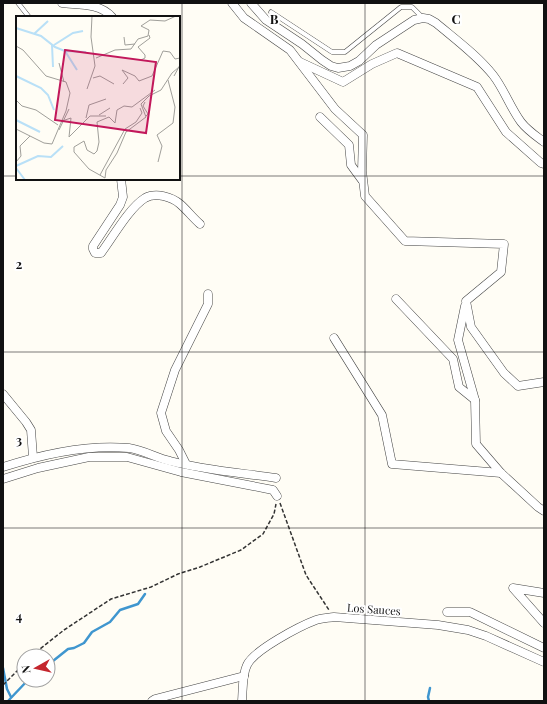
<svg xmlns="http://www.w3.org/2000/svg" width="547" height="704" font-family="'Playfair Display',serif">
	<rect width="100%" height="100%" fill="#fffdf5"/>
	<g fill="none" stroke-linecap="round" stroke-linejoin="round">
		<g stroke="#3f96cf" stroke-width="2.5">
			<path d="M 48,664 L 53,661 L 68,649 L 74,648 L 84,643 L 92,632 L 110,622 L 120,610 L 138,604 L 145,594"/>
			<path d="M 3,668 L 7,689 L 11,697"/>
			<path d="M 8,701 L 28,680"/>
			<path d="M 429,701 L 428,697 L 430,688"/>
		</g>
		<defs>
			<g id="service">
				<path d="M 18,3 L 29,17"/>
				<path d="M 271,12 L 332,52 L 345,52 L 401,7 L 412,7 L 423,18"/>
			</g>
			<g id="minor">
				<path d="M 62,3 C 79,5 100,3 112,17"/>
				<path d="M 232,3 L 244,18 L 290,50 L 335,109 L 363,135 L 362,171 L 365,196 L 405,241 L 504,244 L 501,272 L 466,301 L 471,327 L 504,373 L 518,386 L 544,382"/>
				<path d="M 251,3 L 266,20 L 302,44 L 322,60 L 331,66 L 338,68 L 350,66 L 359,61 L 376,45 L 414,20 L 423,18 L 429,19 L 436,23 C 455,39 477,55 493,75 C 504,89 510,107 521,122 C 527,130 536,136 544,142"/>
				<path d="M 300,62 L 343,82 L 372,64 L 397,53 L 477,87 L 506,132 L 541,163 L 544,164"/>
				<path d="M 320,117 L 349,145 L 351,165 L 362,180"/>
				<path d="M 121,179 L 123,197 L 120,205 L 93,246 L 93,249 L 95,253 L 101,253 C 113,237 129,208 145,198 C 156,192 172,197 180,204 C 187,210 193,218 200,224"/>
				<path d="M 396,299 L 453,359 L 459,387 L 475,400"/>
				<path d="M 465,306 L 458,340 L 475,400 L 476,444 L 501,473 L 538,507 L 544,511"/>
				<path d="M 334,338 L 382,415 L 392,464 L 501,473"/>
				<path d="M 3,394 L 26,422 L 31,430 L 33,457"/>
				<path d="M 186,464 L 179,450 L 166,431 L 161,413 L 175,370 L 208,304 L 208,294"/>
				<path d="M 3,467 C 43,454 87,444 129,448 C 143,450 157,458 170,461 C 203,470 242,473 276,478"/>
				<path d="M 3,479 L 38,468 L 89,457 L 127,457 L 181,472 L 273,490 L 277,496"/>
				<path d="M 544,593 L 513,588 L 544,623"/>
				<path d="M 447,612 L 470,612 L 544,648"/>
				<path d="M 152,701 L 155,699 L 244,676"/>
				<path d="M 242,701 C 243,689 242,675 247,665 C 254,650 300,626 316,620 C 322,618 328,618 334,617 L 438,625 L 468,630 L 486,636 L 544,662"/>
			</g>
		</defs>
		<use href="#service" stroke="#444" stroke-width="5"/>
		<use href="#minor" stroke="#444" stroke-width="9"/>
		<g stroke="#333" stroke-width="1.5" stroke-dasharray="4 2" stroke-linecap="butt">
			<path d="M 280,503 L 306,575 L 329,610"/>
			<path d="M 31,656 L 64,630 L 111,599 L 151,587 L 178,574 L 200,567 L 241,550 L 263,534 L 274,514 L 276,504"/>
			<path d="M 3,685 L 24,664"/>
		</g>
		<use href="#service" stroke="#fff" stroke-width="4"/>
		<use href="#minor" stroke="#fff" stroke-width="8"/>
	</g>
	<path fill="none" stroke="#111" stroke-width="1" stroke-opacity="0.55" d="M 182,3 L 182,701M 365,3 L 365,701M 3,176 L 17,176M 179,176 L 544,176M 3,352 L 544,352M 3,528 L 544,528"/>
	<g text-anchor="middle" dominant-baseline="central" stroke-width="4" stroke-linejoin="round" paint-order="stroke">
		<g font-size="11" fill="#111" stroke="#fff">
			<text transform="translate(374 609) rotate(4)">Los Sauces</text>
		</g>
	</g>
	<g transform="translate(16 16)">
		<rect width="164" height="164" fill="#fffdf5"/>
		<path fill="none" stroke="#b9e0f7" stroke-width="2" d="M 0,12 L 25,20 L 39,31 L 49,35 L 61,54M 18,18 L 32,5M 36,29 L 37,51M 38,29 L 57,17 L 67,15M 50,35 L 70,36M 0,60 L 25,72 L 32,79 L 38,94M 0,104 L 24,116M 0,150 L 22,140 L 35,141 L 47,130M 0,152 L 9,164"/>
		<path fill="none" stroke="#a09f9a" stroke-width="1" d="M 108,21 L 109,29 L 119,28M 0,30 L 7,34 L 30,60 L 50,66 L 54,77 L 50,95 L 36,128 L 28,127 L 0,113M 80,42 L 99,34 L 115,33 L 122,23 L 132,20 L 133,14 L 125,10 L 134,4 L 149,5 L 160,0M 125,44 L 129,42 L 129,39 L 122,31 L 134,22 L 133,19M 43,47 L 48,66M 158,60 L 164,49M 77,62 L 84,60 L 98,68M 107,68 L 112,62 L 106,54 L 119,60 L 123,65 L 136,60 L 147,35 L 154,36 L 159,43 L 164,42M 71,73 L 79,50 L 75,21 L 76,0M 0,84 L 6,90 L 20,94 L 42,109M 129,86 L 127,90 L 132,98 L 130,100M 83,99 L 94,92M 70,102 L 73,89 L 90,83M 46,105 L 55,102 L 53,121 L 74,100 L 90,100M 43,114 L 53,93M 0,146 L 5,140 L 4,130 L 14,120M 142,146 L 146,130 L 141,119 L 157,107 L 159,91 L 152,64M 84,159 L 109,113 L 120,106 L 126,97 L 124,92M 89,162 L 73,153 L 58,136 L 58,131 L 68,125 L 71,134 L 78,138 L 81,135 L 83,126 L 81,106 L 93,101 L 99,107 L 101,94 L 108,90 L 116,91 L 139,74M 89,162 L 90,154 L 101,137 L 110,116 L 130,101 L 125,88 L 133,80 L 145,74 L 156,57 L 163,51"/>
		<path fill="#c2185b" fill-opacity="0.15" stroke="#c2185b" stroke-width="2" d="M 49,34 L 140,46 L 130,117 L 39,104 Z"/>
		<rect width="164" height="164" fill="none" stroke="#111" stroke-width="2"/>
	</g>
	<g font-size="13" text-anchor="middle" font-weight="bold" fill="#111" stroke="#fff" stroke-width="4" stroke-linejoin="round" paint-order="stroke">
		<text x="274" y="24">B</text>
		<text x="456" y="24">C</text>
		<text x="19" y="269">2</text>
		<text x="19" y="445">3</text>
		<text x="19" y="621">4</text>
	</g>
	<rect width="547" height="704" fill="none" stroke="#111111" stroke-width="8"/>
	<g transform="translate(36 668) rotate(262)"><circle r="19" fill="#ffffff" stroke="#a0a0a0"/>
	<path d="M0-3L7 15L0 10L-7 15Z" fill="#c4262e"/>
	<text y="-6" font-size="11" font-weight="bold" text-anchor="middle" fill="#111111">N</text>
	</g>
</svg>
